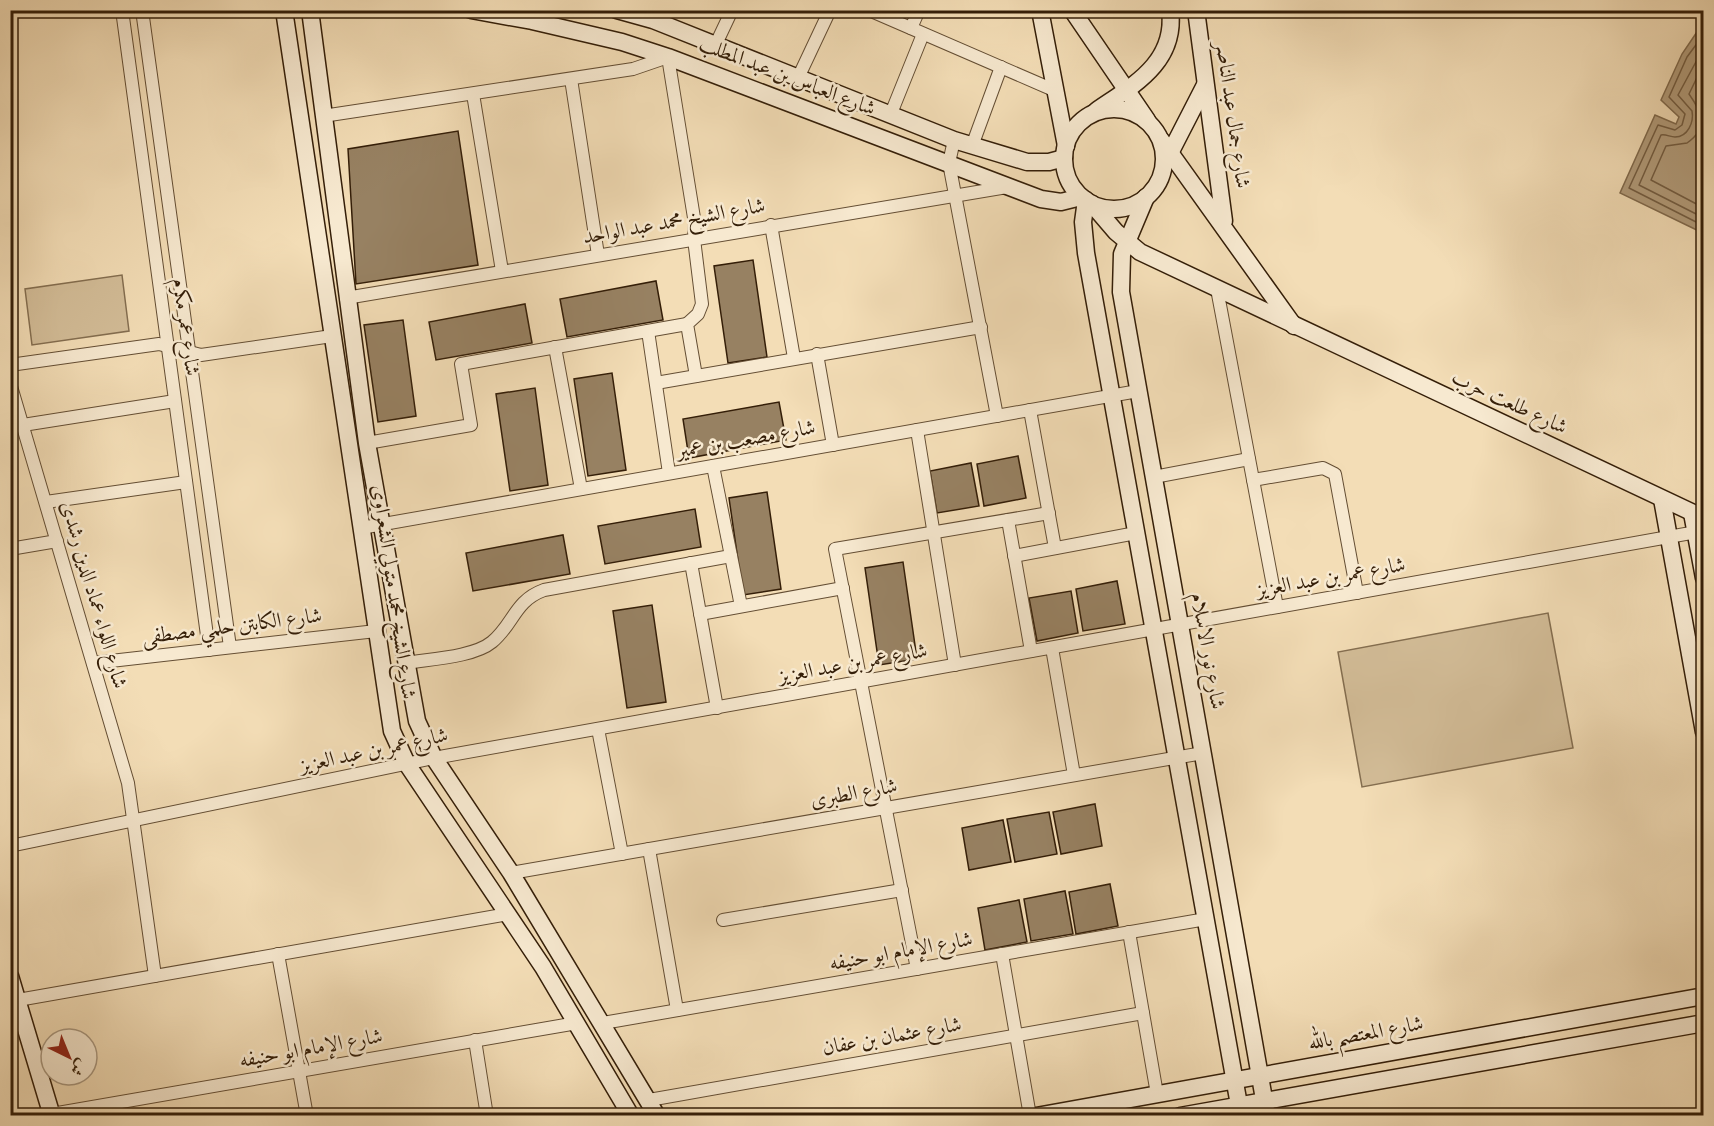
<svg xmlns="http://www.w3.org/2000/svg" width="1714" height="1126" font-family="Vollkorn,Amiri,serif">
	<rect width="100%" height="100%" fill="#f3ddb6"/>
	<filter id="stains"><feTurbulence type="fractalNoise" baseFrequency=".00333" numOctaves="4"/><feColorMatrix values="0 0 0 0 .2 0 0 0 0 .09 0 0 0 0 .02 0 0 0 .5 -.17"/></filter>
	<radialGradient id="worn" r=".72"><stop offset=".6" stop-color="#630" stop-opacity="0"/><stop offset="1" stop-color="#630" stop-opacity=".3"/></radialGradient>
	<g fill="#d3bd98" stroke="#846e50" stroke-width="1.5">
		<path d="M 122,275 L 129,331 L 32,345 L 25,289 Z"/>
		<path d="M 1548,613 L 1573,748 L 1362,787 L 1338,652 Z"/>
	</g>
	<path fill="#b29c7b" stroke="#806a4d" stroke-width="1.5" d="M 1703,23 L 1704,232 L 1703,233 L 1620,193 L 1655,115 L 1676,124 L 1679,117 L 1661,100 L 1682,54 Z"/>
	<g fill="none" stroke-linecap="round" stroke-linejoin="round">
		<g stroke="#735d42" stroke-width="1.5">
			<path d="M 1704,34 L 1687,57 L 1669,97 L 1685,114 L 1682,125 L 1675,130 L 1658,125 L 1629,188 L 1704,226"/>
			<path d="M 1704,47 L 1678,95 L 1692,111 C 1694,122 1688,137 1675,137 C 1670,137 1666,134 1661,135 L 1639,185 L 1704,218"/>
			<path d="M 1704,63 L 1689,94 C 1701,111 1710,127 1687,143 L 1666,146 L 1651,180 L 1704,208"/>
		</g>
	</g>
	<g fill="#978162" stroke="#341e08" stroke-width="1.5">
		<path d="M 458,131 L 478,265 L 356,284 L 348,149 Z"/>
		<path d="M 753,260 L 767,357 L 728,363 L 714,266 Z"/>
		<path d="M 656,281 L 663,320 L 567,337 L 560,299 Z"/>
		<path d="M 525,304 L 532,343 L 436,360 L 429,322 Z"/>
		<path d="M 403,320 L 416,416 L 378,422 L 364,325 Z"/>
		<path d="M 612,373 L 626,470 L 588,476 L 574,379 Z"/>
		<path d="M 535,388 L 548,485 L 510,491 L 496,394 Z"/>
		<path d="M 779,402 L 786,440 L 689,458 L 683,419 Z"/>
		<path d="M 1018,456 L 1026,498 L 984,506 L 977,464 Z"/>
		<path d="M 971,463 L 979,506 L 937,513 L 930,471 Z"/>
		<path d="M 767,492 L 781,589 L 743,595 L 729,498 Z"/>
		<path d="M 695,509 L 701,547 L 605,564 L 598,526 Z"/>
		<path d="M 563,535 L 570,574 L 473,591 L 466,553 Z"/>
		<path d="M 903,562 L 917,659 L 879,665 L 865,568 Z"/>
		<path d="M 1117,581 L 1125,624 L 1083,631 L 1076,589 Z"/>
		<path d="M 1071,591 L 1078,633 L 1037,641 L 1029,598 Z"/>
		<path d="M 652,605 L 666,702 L 627,708 L 613,611 Z"/>
		<path d="M 1095,804 L 1102,846 L 1061,854 L 1053,812 Z"/>
		<path d="M 1049,812 L 1057,854 L 1015,862 L 1007,819 Z"/>
		<path d="M 1003,820 L 1011,862 L 969,870 L 962,828 Z"/>
		<path d="M 1110,884 L 1118,926 L 1076,934 L 1069,892 Z"/>
		<path d="M 1065,891 L 1073,934 L 1031,941 L 1024,899 Z"/>
		<path d="M 1019,900 L 1027,942 L 985,950 L 978,908 Z"/>
	</g>
	<g fill="none" stroke-linecap="round" stroke-linejoin="round">
		<defs>
			<g id="street">
				<path d="M 122,10 L 209,650"/>
				<path d="M 142,10 L 230,647"/>
				<path d="M 869,10 L 1056,91"/>
				<path d="M 911,28 L 919,10"/>
				<path d="M 716,44 L 732,10"/>
				<path d="M 798,78 L 830,10"/>
				<path d="M 571,79 L 598,255"/>
				<path d="M 473,94 L 502,271"/>
				<path d="M 323,116 L 633,69 L 668,57 L 695,224 L 694,239 L 702,304 L 698,314 L 687,324 L 696,376"/>
				<path d="M 890,116 L 923,34"/>
				<path d="M 954,140 L 949,163 L 997,416"/>
				<path d="M 972,146 L 1001,67"/>
				<path d="M 771,225 L 794,358"/>
				<path d="M 1217,289 L 1277,607"/>
				<path d="M 346,298 L 1007,187"/>
				<path d="M 648,331 L 669,473"/>
				<path d="M 555,347 L 581,489"/>
				<path d="M 817,354 L 833,445"/>
				<path d="M 10,365 L 159,344 L 201,355 L 332,336"/>
				<path d="M 10,383 L 128,783 L 155,976"/>
				<path d="M 656,383 L 981,327"/>
				<path d="M 1030,410 L 1055,548"/>
				<path d="M 23,425 L 175,401"/>
				<path d="M 917,430 L 955,665"/>
				<path d="M 367,443 L 471,425 L 461,364 L 687,324"/>
				<path d="M 713,466 L 741,606"/>
				<path d="M 1154,477 L 1249,459"/>
				<path d="M 1253,480 L 1323,468 L 1335,474 L 1357,593"/>
				<path d="M 46,502 L 186,482"/>
				<path d="M 1008,520 L 1031,651"/>
				<path d="M 361,528 L 1138,391"/>
				<path d="M 10,549 L 57,541"/>
				<path d="M 1014,556 L 1136,533"/>
				<path d="M 691,563 L 717,708"/>
				<path d="M 700,614 L 843,588"/>
				<path d="M 1052,648 L 1074,775"/>
				<path d="M 93,663 L 376,631"/>
				<path d="M 406,663 C 430,659 474,657 492,642 C 514,624 514,601 544,590 L 731,556"/>
				<path d="M 598,729 L 622,854"/>
				<path d="M 10,846 L 434,758 L 1702,531"/>
				<path d="M 649,849 L 677,1010"/>
				<path d="M 511,873 L 1203,753"/>
				<path d="M 723,920 L 902,890"/>
				<path d="M 1129,932 L 1157,1094"/>
				<path d="M 278,954 L 307,1116"/>
				<path d="M 1002,954 L 1030,1116"/>
				<path d="M 917,969 L 835,549 L 1049,513"/>
				<path d="M 18,1000 L 508,914"/>
				<path d="M 603,1023 L 1206,919"/>
				<path d="M 475,1040 L 487,1116"/>
				<path d="M 649,1100 L 1143,1013"/>
				<path d="M 52,1114 L 577,1023"/>
			</g>
			<g id="secondary">
				<path d="M 284,10 L 392,731 L 407,764 L 543,967 L 631,1116"/>
				<path d="M 310,10 L 367,443 L 417,721 L 434,758 L 511,873 L 657,1116"/>
				<path d="M 471,10 L 532,21 L 622,42 L 668,57 L 1041,199 L 1061,202 L 1081,197"/>
				<path d="M 617,10 L 653,20 L 954,140 L 1027,162 L 1049,162 L 1064,158"/>
				<path d="M 1040,10 L 1066,146"/>
				<path d="M 1072,10 L 1147,120"/>
				<path d="M 1196,10 L 1224,221"/>
				<circle cx="1114" cy="159" r="50"/>
				<path d="M 1096,111 C 1132,86 1177,63 1170,10"/>
				<path d="M 1161,140 L 1294,326"/>
				<path d="M 1166,161 L 1205,85"/>
				<path d="M 1146,197 L 1122,254 L 1121,292 L 1267,1116"/>
				<path d="M 1086,200 L 1083,222 L 1086,253 L 1241,1116"/>
				<path d="M 1092,204 L 1116,232 L 1140,252 L 1704,518"/>
				<path d="M 1662,499 L 1704,732"/>
				<path d="M 1692,513 L 1704,578"/>
				<path d="M 10,976 L 52,1116"/>
				<path d="M 1036,1116 L 1704,996"/>
				<path d="M 1180,1116 L 1704,1023"/>
			</g>
		</defs>
		<use href="#street" stroke="#644e34" stroke-width="14"/>
		<use href="#secondary" stroke="#341e08" stroke-width="19"/>
		<use href="#street" stroke="#f7e9d0" stroke-width="12"/>
		<use href="#secondary" stroke="#f7e9d0" stroke-width="16"/>
	</g>
	<g text-anchor="middle" dominant-baseline="central" stroke-width="5" stroke-linejoin="round" paint-order="stroke">
		<g font-size="21" fill="#341e08" stroke="#f7e9d0">
			<text transform="translate(787 77) rotate(21)">شارع العباس بن عبد المطلب</text>
			<text transform="translate(1232 115) rotate(82)">شارع جمال عبد الناصر</text>
			<text transform="translate(674 222) rotate(-10)">شارع الشيخ محمد عبد الواحد</text>
			<text transform="translate(185 327) rotate(82)">شارع عمر مكرم</text>
			<text transform="translate(1509 403) rotate(25)">شارع طلعت حرب</text>
			<text transform="translate(746 440) rotate(-10)">شارع مصعب بن عمير</text>
			<text transform="translate(1331 578) rotate(-10)">شارع عمر بن عبد العزيز</text>
			<text transform="translate(393 592) rotate(82)">شارع الشيخ محمد متولي الشعراوى</text>
			<text transform="translate(93 595) rotate(74)">شارع اللواء عماد الدين رشدى</text>
			<text transform="translate(232 627) rotate(-7)">شارع الكابتن حلمي مصطفى</text>
			<text transform="translate(1207 651) rotate(80)">شارع نور الاسلام</text>
			<text transform="translate(853 664) rotate(-10)">شارع عمر بن عبد العزيز</text>
			<text transform="translate(374 751) rotate(-12)">شارع عمر بن عبد العزيز</text>
			<text transform="translate(854 794) rotate(-10)">شارع الطبرى</text>
			<text transform="translate(901 952) rotate(-10)">شارع الإمام ابو حنيفه</text>
			<text transform="translate(1366 1034) rotate(-10)">شارع المعتصم بالله</text>
			<text transform="translate(892 1037) rotate(-10)">شارع عثمان بن عفان</text>
			<text transform="translate(311 1049) rotate(-10)">شارع الإمام ابو حنيفه</text>
		</g>
	</g>
	<rect width="1714" height="1126" fill="none" stroke="#f3ddb6" stroke-width="36"/>
	<rect x="12" y="12" width="1690" height="1102" fill="none" stroke="#341e08" stroke-width="3"/>
	<rect x="18" y="18" width="1678" height="1090" fill="none" stroke="#341e08" stroke-width="1.5"/>
	<g transform="translate(69 1057) rotate(137)"><circle r="28" fill="#f7e9d0" stroke="#a99880" stroke-width="1.5"/>
	<path d="M0-4.5L10 22L0 15L-10 22Z" fill="#8f2418"/>
	<text y="-9" font-size="16" font-weight="bold" text-anchor="middle" fill="#341e08">ش</text>
	</g>
	<rect width="100%" height="100%" filter="url(#stains)"/>
	<rect width="100%" height="100%" fill="url(#worn)"/>
</svg>
